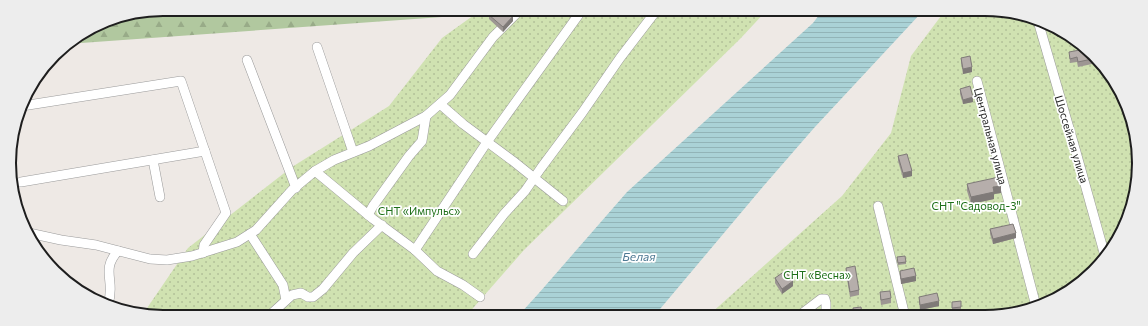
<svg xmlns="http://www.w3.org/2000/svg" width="1148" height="326" font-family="Commissioner,sans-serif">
	<defs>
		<pattern id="forest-firs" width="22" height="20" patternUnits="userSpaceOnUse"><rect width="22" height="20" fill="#b1c89f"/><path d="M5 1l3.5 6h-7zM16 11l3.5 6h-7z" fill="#98ab88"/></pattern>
		<pattern id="garden-dots" width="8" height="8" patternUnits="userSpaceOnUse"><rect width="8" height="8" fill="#d0e2b1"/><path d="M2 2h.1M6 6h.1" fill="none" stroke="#b2c198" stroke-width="1.8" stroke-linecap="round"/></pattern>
		<pattern id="water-rules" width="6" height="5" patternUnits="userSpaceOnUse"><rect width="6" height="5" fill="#aad2d6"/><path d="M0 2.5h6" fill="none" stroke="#92b4b7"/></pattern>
	</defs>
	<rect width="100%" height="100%" fill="#eee9e5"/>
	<path fill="url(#forest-firs)" d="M 163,9 L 475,10 L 470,15 L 67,44 L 104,21 Z"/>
	<g fill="url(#garden-dots)">
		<path d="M 481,10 L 766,11 L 740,39 L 524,250 L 467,315 L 143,314 L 188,248 L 292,167 L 389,106 L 442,38 Z"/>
		<path d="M 944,12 L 1015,12 L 1070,35 L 1113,77 L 1136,133 L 1136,193 L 1123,231 L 1094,272 L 1053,301 L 1005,316 L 709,315 L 842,196 L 891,133 L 911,56 Z"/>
	</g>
	<path fill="url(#water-rules)" d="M 822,11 L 922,12 L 814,128 L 761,189 L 655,315 L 519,315 L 539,293 L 627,192 L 813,23 Z"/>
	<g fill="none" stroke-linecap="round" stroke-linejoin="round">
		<defs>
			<g id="minor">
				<path d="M 1038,21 L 1076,152 L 1105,256"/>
				<path d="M 317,47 L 353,152"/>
				<path d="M 247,60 L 296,188"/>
				<path d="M 977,81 L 1036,306"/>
				<path d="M 440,104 L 463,124 L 513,161 L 563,201"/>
				<path d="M 22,106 L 181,81 L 226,213 L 204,245 L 203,253"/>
				<path d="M 153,160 L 160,197"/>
				<path d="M 315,171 L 373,219 L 415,250 L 437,271 L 463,285 L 480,297"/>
				<path d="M 21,182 L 205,151"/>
				<path d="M 878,206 L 905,316"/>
				<path d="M 368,215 L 373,206 L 409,156 L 422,141 L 426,116"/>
				<path d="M 29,233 L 61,240 L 96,245 L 150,259 L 167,260 L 192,256 L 237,242 L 256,230 L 292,190 L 315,171 L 334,160 L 369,146 L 426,116 L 450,95 L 493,37 L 520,10"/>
				<path d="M 250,234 L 283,285 L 286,300"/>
				<path d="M 415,250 L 487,142 L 582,10"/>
				<path d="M 473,254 L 504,214 L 525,191 L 541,168 L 582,113 L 620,58 L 656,11"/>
				<path d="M 108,304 C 116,282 100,270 118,251"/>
				<path d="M 271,314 L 292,295 L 301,293 L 308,297 L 313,297 L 323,289 L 353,253 L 382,225"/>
				<path d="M 800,315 L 821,299 L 825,299 L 826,303 L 826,315"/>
			</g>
		</defs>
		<use href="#minor" stroke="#9b9b9b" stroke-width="10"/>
		<use href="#minor" stroke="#fff" stroke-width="9"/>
	</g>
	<g fill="#9d9693">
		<path d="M 489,15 L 513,21 L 503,32 L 489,19 Z"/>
		<path d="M 1056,29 L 1070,35 L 1057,37 Z"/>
		<path d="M 1069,52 L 1092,59 L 1092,64 L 1078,67 L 1077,62 L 1070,63 Z"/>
		<path d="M 961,58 L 972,72 L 963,74 L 961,63 Z"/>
		<path d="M 960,89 L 973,102 L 963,104 L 960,94 Z"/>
		<path d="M 898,156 L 912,176 L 903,178 L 898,161 Z"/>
		<path d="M 967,184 L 1001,193 L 994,194 L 994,199 L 971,204 L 967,191 Z"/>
		<path d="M 990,229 L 1016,238 L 993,244 L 990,234 Z"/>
		<path d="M 897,257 L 906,262 L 906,264 L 898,265 Z"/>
		<path d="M 846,268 L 859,290 L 859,295 L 850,297 L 846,273 Z"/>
		<path d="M 900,271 L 916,281 L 901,284 L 900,276 Z"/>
		<path d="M 775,278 L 793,286 L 782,294 L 775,283 Z"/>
		<path d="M 880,292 L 891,298 L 891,303 L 881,305 L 880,297 Z"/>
		<path d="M 919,297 L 939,306 L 920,310 L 919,302 Z"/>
		<path d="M 961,301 L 961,309 L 952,310 L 952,302 Z"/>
	</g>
	<g fill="#7f7a78">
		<path d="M 513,16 L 513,21 L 503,32 L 503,27 Z"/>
		<path d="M 972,67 L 972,72 L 963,74 L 963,69 Z"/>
		<path d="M 973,97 L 973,102 L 963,104 L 963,100 Z"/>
		<path d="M 912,171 L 912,176 L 903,178 L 903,173 Z"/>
		<path d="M 1001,186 L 1001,193 L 994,194 L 994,199 L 971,204 L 971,197 L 993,187 Z"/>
		<path d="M 1016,233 L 1016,238 L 993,244 L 993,239 Z"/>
		<path d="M 916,276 L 916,281 L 901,284 L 901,279 Z"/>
		<path d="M 793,281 L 793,286 L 782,294 L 782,289 Z"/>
		<path d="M 939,301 L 939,306 L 920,310 L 920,305 Z"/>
	</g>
	<g fill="#b6aeab" stroke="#7f7a78">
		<path d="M 493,10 L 506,10 L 513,16 L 503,27 L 489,15 Z"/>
		<path d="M 1057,29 L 1062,31 L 1057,32 Z"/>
		<path d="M 1085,49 L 1092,56 L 1092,59 L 1078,62 L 1077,57 L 1070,59 L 1069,52 Z"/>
		<path d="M 970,56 L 972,67 L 963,69 L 961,58 Z"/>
		<path d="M 970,86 L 973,97 L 963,100 L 960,89 Z"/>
		<path d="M 907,154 L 912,171 L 903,173 L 898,156 Z"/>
		<path d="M 999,177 L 1001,186 L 993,187 L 994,192 L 971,197 L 967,184 Z"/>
		<path d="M 1013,224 L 1016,233 L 993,239 L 990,229 Z"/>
		<path d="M 905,256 L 906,262 L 898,263 L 897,257 Z"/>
		<path d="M 855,266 L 859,290 L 850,292 L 846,268 Z"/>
		<path d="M 914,268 L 916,276 L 901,279 L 900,271 Z"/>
		<path d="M 785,271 L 793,281 L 782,289 L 775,278 Z"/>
		<path d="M 890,291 L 891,298 L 881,300 L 880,292 Z"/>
		<path d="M 937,293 L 939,301 L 920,305 L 919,297 Z"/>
		<path d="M 961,301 L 961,307 L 952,308 L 952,302 Z"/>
		<path d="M 861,307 L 862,314 L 854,315 L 853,308 Z"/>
	</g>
	<g text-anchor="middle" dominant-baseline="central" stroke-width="3.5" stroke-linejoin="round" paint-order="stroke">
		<g font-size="11" fill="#1e1e1e" stroke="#fff">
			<text transform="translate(991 136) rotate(75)">Центральная улица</text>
			<text transform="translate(1072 139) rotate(73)">Шоссейная улица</text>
		</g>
		<g font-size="11" fill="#1d6f18" stroke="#fff">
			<text x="976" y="205">СНТ "Садовод-3"</text>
			<text x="419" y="210">СНТ «Импульс»</text>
			<text x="817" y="274">СНТ «Весна»</text>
		</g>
		<g font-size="12" font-style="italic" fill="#4f7a94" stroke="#fff">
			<text x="639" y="256">Белая</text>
		</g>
	</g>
	<path d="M0 0H1148V326H0ZM163 16H985A147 147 0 0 1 1132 163V163A147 147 0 0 1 985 310H163A147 147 0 0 1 16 163V163A147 147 0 0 1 163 16Z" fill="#ededed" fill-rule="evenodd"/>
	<path fill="none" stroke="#1e1e1e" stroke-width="2" d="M163 16H985A147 147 0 0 1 1132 163V163A147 147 0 0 1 985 310H163A147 147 0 0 1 16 163V163A147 147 0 0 1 163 16Z"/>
</svg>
